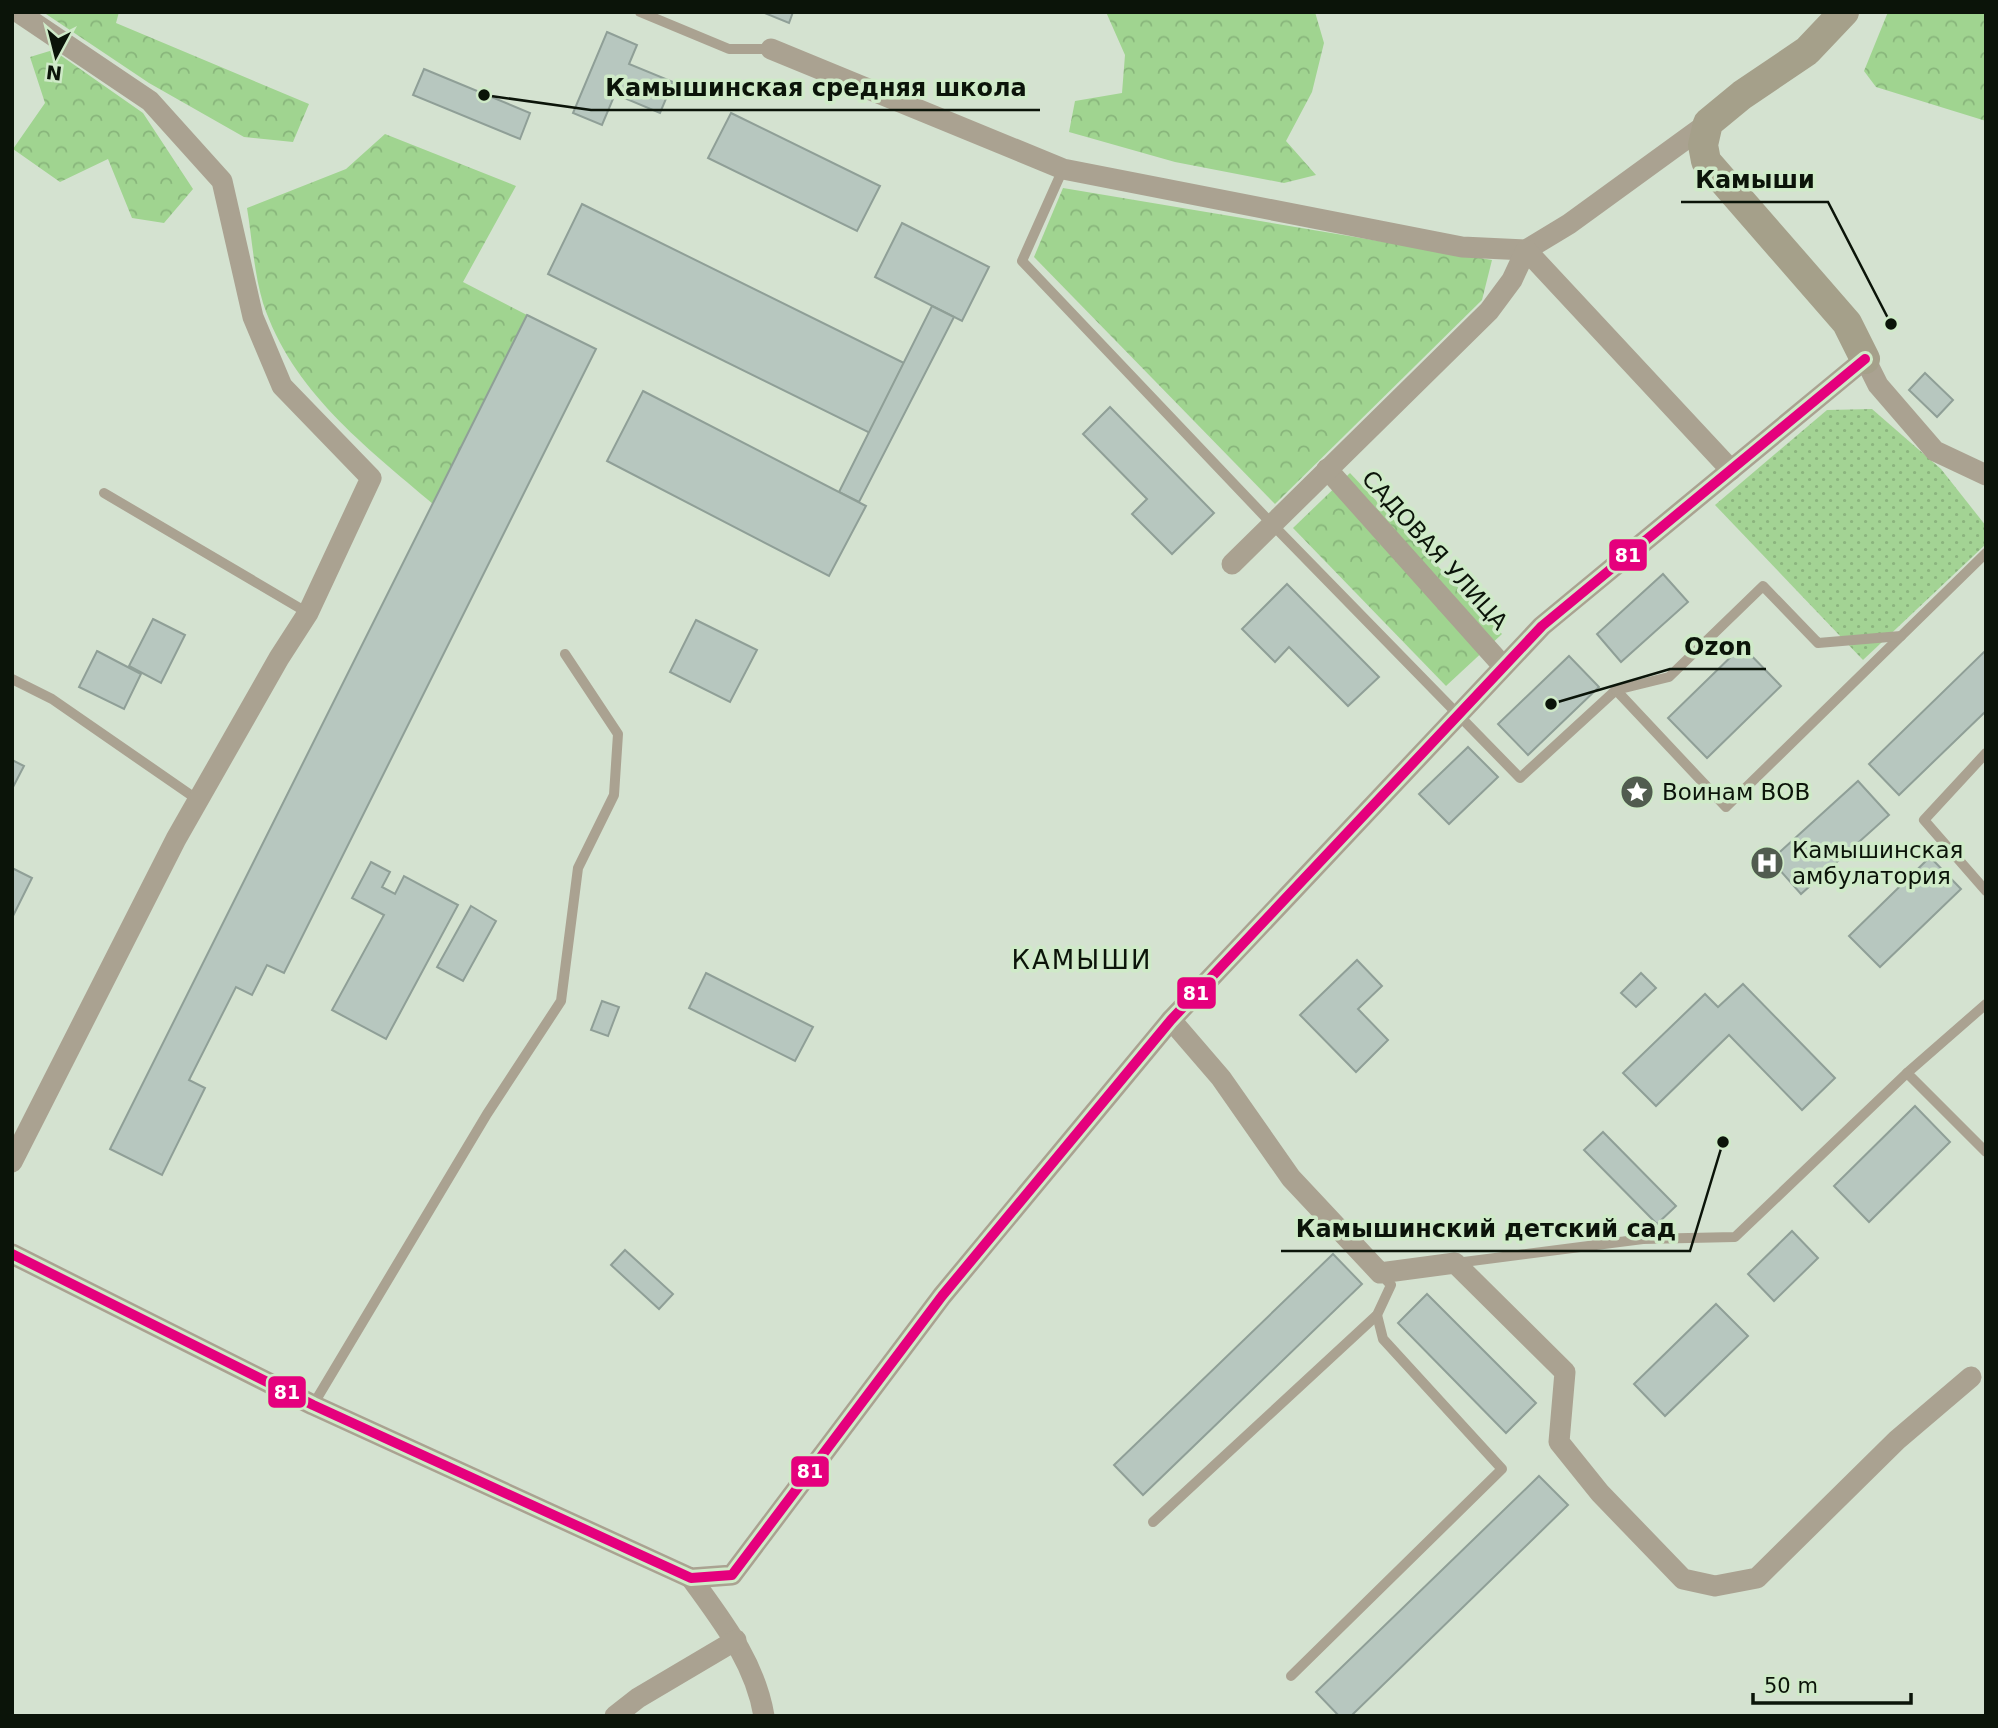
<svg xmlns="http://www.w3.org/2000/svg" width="1998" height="1728" font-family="'DejaVu Sans',sans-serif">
	<defs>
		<pattern id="forest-crowns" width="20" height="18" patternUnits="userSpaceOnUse" patternTransform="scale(1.75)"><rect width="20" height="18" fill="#a0d490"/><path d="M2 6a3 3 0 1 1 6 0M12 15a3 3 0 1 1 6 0" fill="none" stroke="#88b57b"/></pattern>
		<pattern id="park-dots" width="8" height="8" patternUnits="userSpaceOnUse" patternTransform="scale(1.75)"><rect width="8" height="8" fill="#a3d394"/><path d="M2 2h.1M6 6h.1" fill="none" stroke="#8bb47e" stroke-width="1.8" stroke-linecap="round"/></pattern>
	</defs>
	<rect width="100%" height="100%" fill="#d4e2d0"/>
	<g fill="url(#forest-crowns)">
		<path d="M 43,12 L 119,12 L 116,23 L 309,104 L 293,142 L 244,137 L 149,83 Z"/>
		<path d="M 1106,12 L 1315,12 L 1324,43 L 1312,92 L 1286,141 L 1316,175 L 1284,183 L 1175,162 L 1069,132 L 1075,101 L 1122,93 L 1125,55 Z"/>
		<path d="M 1888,12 L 1986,12 L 1986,121 L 1876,87 L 1864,71 Z"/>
		<path d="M 53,50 L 143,113 L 193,189 L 164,223 L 132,218 L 108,159 L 60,182 L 13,149 L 45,103 L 30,57 Z"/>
		<path d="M 385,134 L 516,186 L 463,282 L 527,315 L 433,504 C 365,446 292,391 263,303 C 254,273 252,238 247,208 L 346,169 Z"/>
		<path d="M 1063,188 L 1492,260 L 1482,300 L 1275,504 L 1034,257 Z"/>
		<path d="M 1350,473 L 1502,634 L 1446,686 L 1293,528 Z"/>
	</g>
	<path fill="url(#park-dots)" d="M 1872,409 L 1941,469 L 1986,526 L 1986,544 L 1863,660 L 1715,505 L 1827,410 Z"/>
	<g fill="#b7c7bf" stroke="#8f9f97" stroke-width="2">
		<path d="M 762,12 L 793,12 L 789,23 Z"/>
		<path d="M 607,32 L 637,45 L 629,64 L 673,82 L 660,113 L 615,94 L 602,125 L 573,113 Z"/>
		<path d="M 424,69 L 530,113 L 520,139 L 413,95 Z"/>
		<path d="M 731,113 L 880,186 L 857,231 L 708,158 Z"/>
		<path d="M 582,204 L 904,363 L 870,433 L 548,274 Z"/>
		<path d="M 902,223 L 989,267 L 962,321 L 875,277 Z"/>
		<path d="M 932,306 L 954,317 L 859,502 L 839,492 Z"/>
		<path d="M 527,315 L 596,349 L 284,973 L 267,965 L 252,995 L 236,987 L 189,1080 L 205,1088 L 162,1175 L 110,1149 Z"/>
		<path d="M 1925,373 L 1953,400 L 1937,417 L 1909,390 Z"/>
		<path d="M 643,391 L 866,506 L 829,576 L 607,461 Z"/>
		<path d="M 1110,407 L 1214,513 L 1172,554 L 1132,514 L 1147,499 L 1083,434 Z"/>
		<path d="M 1663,574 L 1688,602 L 1621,662 L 1597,634 Z"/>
		<path d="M 1287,584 L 1379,677 L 1348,706 L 1289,647 L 1275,662 L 1242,629 Z"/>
		<path d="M 153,619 L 185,635 L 161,683 L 129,666 Z"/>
		<path d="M 696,620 L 757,650 L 730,702 L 670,672 Z"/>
		<path d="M 1742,646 L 1781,686 L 1707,758 L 1668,718 Z"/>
		<path d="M 1986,650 L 1986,711 L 1899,795 L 1869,764 Z"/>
		<path d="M 97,651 L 141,674 L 124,709 L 79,687 Z"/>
		<path d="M 1569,656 L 1599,687 L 1528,755 L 1498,724 Z"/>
		<path d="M 1468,747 L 1498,777 L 1449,824 L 1419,794 Z"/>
		<path d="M 12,760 L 24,766 L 12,789 Z"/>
		<path d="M 1858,781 L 1889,815 L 1801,894 L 1771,860 Z"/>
		<path d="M 1930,857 L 1961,889 L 1880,967 L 1849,936 Z"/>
		<path d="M 371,862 L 390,872 L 382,887 L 395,894 L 404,876 L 458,905 L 386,1039 L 332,1010 L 384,915 L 352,898 Z"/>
		<path d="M 12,868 L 32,878 L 13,916 L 12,916 Z"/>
		<path d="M 471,906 L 496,921 L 463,981 L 437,967 Z"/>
		<path d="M 1357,960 L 1382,986 L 1358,1009 L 1388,1040 L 1356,1072 L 1300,1015 Z"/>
		<path d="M 706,973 L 813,1027 L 795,1061 L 689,1008 Z"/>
		<path d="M 1641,973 L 1656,988 L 1636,1007 L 1621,993 Z"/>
		<path d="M 1743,984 L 1835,1078 L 1802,1110 L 1729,1035 L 1656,1106 L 1623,1073 L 1705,994 L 1718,1007 Z"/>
		<path d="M 602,1001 L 619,1007 L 608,1036 L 591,1030 Z"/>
		<path d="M 1915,1106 L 1950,1142 L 1869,1222 L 1834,1186 Z"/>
		<path d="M 1603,1132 L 1676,1206 L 1657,1224 L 1584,1150 Z"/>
		<path d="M 1792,1231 L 1818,1258 L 1774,1301 L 1748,1274 Z"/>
		<path d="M 625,1250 L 673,1294 L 659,1309 L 611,1265 Z"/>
		<path d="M 1333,1254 L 1362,1284 L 1143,1495 L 1114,1465 Z"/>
		<path d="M 1427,1294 L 1536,1403 L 1506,1433 L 1398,1323 Z"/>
		<path d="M 1716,1304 L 1748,1336 L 1665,1416 L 1634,1384 Z"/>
		<path d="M 1539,1476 L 1568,1505 L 1351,1716 L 1339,1716 L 1316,1692 Z"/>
	</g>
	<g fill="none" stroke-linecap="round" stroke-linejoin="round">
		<g stroke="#aaa291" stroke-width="10">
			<path d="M 640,12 L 729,49 L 771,49"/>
			<path d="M 1063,169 L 1022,261 L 1271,523 L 1520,778 L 1616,690 L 1726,807 L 1986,553"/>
			<path d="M 104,493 L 308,613"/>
			<path d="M 12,679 L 52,699 L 198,800"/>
			<path d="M 1616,690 L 1669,677 L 1763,586 L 1818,643 L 1901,636"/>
			<path d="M 1986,753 L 1924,820 L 1986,891"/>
			<path d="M 1986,1004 L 1907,1073 L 1986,1152"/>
			<path d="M 1456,1263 L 1643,1239 L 1735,1237 L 1907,1073"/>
			<path d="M 313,1405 L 487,1114 L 561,1001 L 578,868 L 614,795 L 618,734 L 565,654"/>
			<path d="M 1153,1522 L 1377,1315 L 1391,1285 L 1380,1273"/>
			<path d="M 1291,1676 L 1502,1469 L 1383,1339 L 1377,1315"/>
		</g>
		<g stroke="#aaa291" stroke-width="21">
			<path d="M 771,49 L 1063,169 L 1462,247 L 1526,250 L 1569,224 L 1708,123"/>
			<path d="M 1327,469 L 1503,666"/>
			<path d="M 1232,564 L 1489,311 L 1512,280 L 1526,250 L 1731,470"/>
			<path d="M 1171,1020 L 1221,1078 L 1291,1178 L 1380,1273 L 1455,1263 L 1565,1372 L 1559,1442 L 1600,1493 L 1683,1579 L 1715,1586 L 1757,1578 L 1897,1440 L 1971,1377"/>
			<path d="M 12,1162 L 176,839 L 279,658 L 308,613 L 371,478 L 282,386 L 253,317 L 222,181 L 150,101 L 18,12"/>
			<path d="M 12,1254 L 313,1405 L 691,1578 L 732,1575 L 942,1296 L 1171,1020 L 1542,626 L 1865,359 L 1878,385 L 1935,451 L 1986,475"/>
			<path d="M 691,1578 C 722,1621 755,1662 764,1716"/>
			<path d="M 615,1716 L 638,1698 L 736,1640"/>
		</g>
		<path stroke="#a5a08a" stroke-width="30" d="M 1844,12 L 1807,51 L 1742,95 L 1708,123 L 1703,145 L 1706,161 L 1847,323 L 1865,359"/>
		<defs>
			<path id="bus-1" d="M 12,1254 L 313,1405 L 691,1578 L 732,1575 L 942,1296 L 1171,1020 L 1542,626 L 1865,359"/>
		</defs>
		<use href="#bus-1" stroke="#cfeac8" stroke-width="16"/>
		<use href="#bus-1" stroke="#e5007d" stroke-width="10"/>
	</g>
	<defs>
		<symbol id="sight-disc" viewBox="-11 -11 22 22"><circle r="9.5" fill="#515c4f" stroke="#cfeac8"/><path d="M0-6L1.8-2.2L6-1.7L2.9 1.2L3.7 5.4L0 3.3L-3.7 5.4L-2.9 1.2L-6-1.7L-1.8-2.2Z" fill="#fff"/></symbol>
		<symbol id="hospital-disc" viewBox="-11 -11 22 22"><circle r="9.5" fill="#515c4f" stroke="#cfeac8"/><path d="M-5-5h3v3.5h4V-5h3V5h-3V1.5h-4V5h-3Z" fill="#fff"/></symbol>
	</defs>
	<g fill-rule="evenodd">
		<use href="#sight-disc" x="1618" y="773" width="38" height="38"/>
		<use href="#hospital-disc" x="1748" y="844" width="38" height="38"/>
	</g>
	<g text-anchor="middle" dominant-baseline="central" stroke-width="7" stroke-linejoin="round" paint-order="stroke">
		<g font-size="23" fill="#0b1409" stroke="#cfeac8">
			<text transform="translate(1435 550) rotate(48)">САДОВАЯ УЛИЦА</text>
		</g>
		<g font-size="23" fill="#0b1409" stroke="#cfeac8" text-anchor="start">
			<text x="1662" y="792">Воинам ВОВ</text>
			<text x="1792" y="850">Камышинская<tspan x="1792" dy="26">амбулатория</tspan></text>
		</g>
		<g font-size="26" letter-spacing="2" fill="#0b1409" stroke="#cfeac8">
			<text x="1082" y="960">КАМЫШИ</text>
		</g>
	</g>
	<path fill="none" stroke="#0b1409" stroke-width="2.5" d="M484 95L591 110H1040M1891 324L1828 202H1681M1551 704L1670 669H1766M1723 1142L1690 1251H1281"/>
	<g fill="#0b1409" stroke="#cfeac8" stroke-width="2.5">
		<circle cx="484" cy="95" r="7"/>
		<circle cx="1891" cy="324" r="7"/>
		<circle cx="1551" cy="704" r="7"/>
		<circle cx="1723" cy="1142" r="7"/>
	</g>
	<g font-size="24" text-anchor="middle" font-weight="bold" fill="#0b1409" stroke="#cfeac8" stroke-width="7" stroke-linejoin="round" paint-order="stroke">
		<text x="816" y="96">Камышинская средняя школа</text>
		<text x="1755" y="188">Камыши</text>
		<text x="1718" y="655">Ozon</text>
		<text x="1486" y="1237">Камышинский детский сад</text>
	</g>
	<g stroke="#cfeac8" stroke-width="2.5">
		<rect x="1608" y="538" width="40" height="34" rx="7" fill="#e5007d"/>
		<rect x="1176" y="976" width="41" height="34" rx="7" fill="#e5007d"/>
		<rect x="267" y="1375" width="40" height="34" rx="7" fill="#e5007d"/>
		<rect x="790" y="1455" width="40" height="33" rx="7" fill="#e5007d"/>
	</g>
	<g font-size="19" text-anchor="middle" font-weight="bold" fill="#fff">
		<text x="1628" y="562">81</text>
		<text x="1196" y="1000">81</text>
		<text x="287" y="1399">81</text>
		<text x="810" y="1478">81</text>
	</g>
	<rect width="1998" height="1728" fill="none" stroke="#0b1409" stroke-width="28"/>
	<g transform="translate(56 56) rotate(187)" stroke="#cfeac8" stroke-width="5" paint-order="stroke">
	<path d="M0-5L12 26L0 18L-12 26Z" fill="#0b1409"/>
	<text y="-10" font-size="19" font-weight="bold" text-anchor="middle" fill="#0b1409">N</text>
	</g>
	<path d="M1753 1693v10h158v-10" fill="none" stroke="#0b1409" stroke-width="3.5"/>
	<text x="1764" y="1693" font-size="21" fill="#0b1409" stroke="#cfeac8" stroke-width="5" paint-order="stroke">50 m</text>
</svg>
